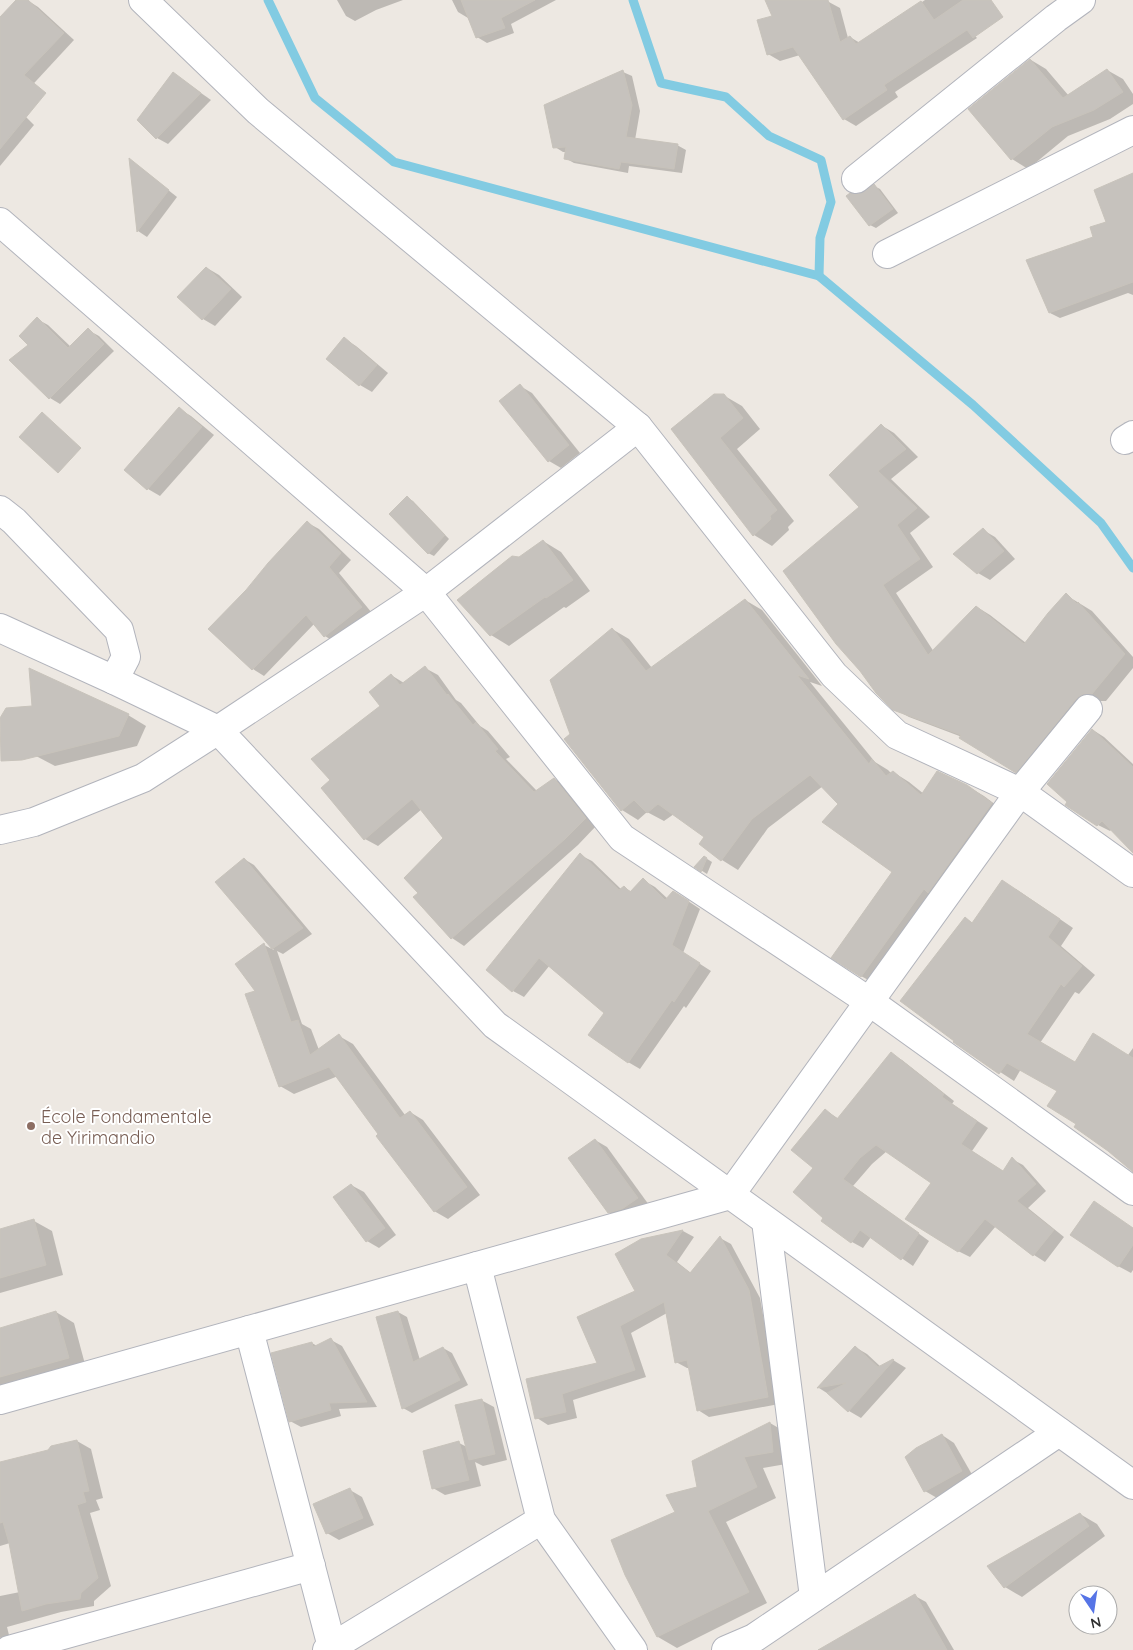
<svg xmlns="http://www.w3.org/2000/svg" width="1133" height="1650" font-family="Quicksand,sans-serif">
	<rect width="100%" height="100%" fill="#ede8e2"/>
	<g fill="#0003">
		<path d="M 27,0 L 38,7 L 74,40 L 24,94 L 0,73 L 0,20 Z"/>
		<path d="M 337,0 L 403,0 L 376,10 L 355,21 L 346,16 Z"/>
		<path d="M 452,0 L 556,0 L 511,24 L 514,33 L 487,43 L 477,37 L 468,18 L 458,12 Z"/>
		<path d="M 925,0 L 978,0 L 960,19 L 977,38 L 895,92 L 898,97 L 856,126 L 844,119 L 800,55 L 780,61 L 768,54 L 827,1 L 840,8 L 848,38 L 850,37 L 860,43 Z"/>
		<path d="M 1031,60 L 1046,69 L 1069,96 L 1107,70 L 1123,79 L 1133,94 L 1133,104 L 1110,119 L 1068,136 L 1028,169 L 1012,159 L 970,109 Z"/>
		<path d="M 623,72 L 632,76 L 640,111 L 635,140 L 677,145 L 686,150 L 682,173 L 629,166 L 628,173 L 574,163 L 565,158 L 567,152 L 563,152 L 555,147 Z"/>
		<path d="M 174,74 L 211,100 L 168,144 L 157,138 Z"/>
		<path d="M 23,114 L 34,125 L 0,166 L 0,121 Z"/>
		<path d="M 130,161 L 138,166 L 177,197 L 147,237 L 138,231 Z"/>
		<path d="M 1133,177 L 1133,295 L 1128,293 L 1060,318 L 1050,313 L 1027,260 L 1094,238 L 1107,222 Z"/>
		<path d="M 874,186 L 880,189 L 898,213 L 876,228 L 870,225 L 859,196 Z"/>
		<path d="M 207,268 L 219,275 L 242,297 L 215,326 L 203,319 Z"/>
		<path d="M 37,319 L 48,325 L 71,347 L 88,330 L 99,336 L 114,351 L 60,404 L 50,398 L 30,345 Z"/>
		<path d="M 344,339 L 356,346 L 388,373 L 372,392 L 360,385 Z"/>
		<path d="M 520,386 L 532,393 L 580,453 L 561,468 L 549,461 Z"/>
		<path d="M 723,395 L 742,406 L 760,429 L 737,449 L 794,521 L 788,527 L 789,530 L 772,546 L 754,535 L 673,429 Z"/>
		<path d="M 179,409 L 191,416 L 214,435 L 160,496 L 148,489 L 126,470 Z"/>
		<path d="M 881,425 L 894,433 L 918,457 L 891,479 L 930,517 L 910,533 L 933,567 L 896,593 L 934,652 L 977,607 L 990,615 L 1026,643 L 1066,595 L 1092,611 L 1133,657 L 1133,668 L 1106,701 L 1097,701 L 1030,780 L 962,737 L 909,717 L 894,709 L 860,507 Z"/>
		<path d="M 408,498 L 413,501 L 449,539 L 434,556 L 428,553 Z"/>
		<path d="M 308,523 L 319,529 L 351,560 L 339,573 L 372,613 L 336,643 L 325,636 L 315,623 L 264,676 L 253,669 L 210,629 L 247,591 Z"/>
		<path d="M 983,530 L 995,537 L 1015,559 L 990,580 L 978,573 Z"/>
		<path d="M 543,541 L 561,552 L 590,591 L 566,608 L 564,607 L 509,646 L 491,635 L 520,558 Z"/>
		<path d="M 745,600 L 762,610 L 822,686 L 810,682 L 875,762 L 888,770 L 891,773 L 893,772 L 909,782 L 924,794 L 967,786 L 984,796 L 1008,814 L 877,985 L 861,976 L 894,872 L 840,804 L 823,786 L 768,828 L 738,870 L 722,860 L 701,844 L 706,837 L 674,814 L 664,821 L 647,812 L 638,820 L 622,810 L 572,734 L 612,629 L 629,639 L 652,668 Z"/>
		<path d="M 425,668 L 438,675 L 456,700 L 461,703 L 480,726 L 488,731 L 510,757 L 506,759 L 537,791 L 554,779 L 567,786 L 597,825 L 578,845 L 464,946 L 452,938 L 420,893 L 445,838 L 422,809 L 378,846 L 365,839 L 332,780 L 382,706 L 391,675 L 404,683 Z"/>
		<path d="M 128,715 L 146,726 L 137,746 L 55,766 L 36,756 Z"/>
		<path d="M 1093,730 L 1104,737 L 1133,764 L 1133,850 L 1112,829 L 1110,831 L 1098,825 Z"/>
		<path d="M 580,855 L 592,861 L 622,890 L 624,887 L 632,892 L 643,880 L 655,887 L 668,899 L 685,899 L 700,909 L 683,953 L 711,971 L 686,1008 L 684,1006 L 640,1069 L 628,1062 L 605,1013 L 550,965 L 524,997 L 513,991 Z"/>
		<path d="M 704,857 L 712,862 L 707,874 L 696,867 Z"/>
		<path d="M 244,859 L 254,865 L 312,934 L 283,954 L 277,951 L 302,1024 L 311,1029 L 319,1050 L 339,1036 L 353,1044 L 405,1115 L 410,1112 L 423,1120 L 480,1195 L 448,1219 L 434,1211 L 338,1076 L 294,1094 L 280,1086 L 257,992 L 264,945 L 274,950 L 217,882 Z"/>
		<path d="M 1016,889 L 1073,928 L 1061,946 L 1095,975 L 1079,994 L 1075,992 L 1040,1043 L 1076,1063 L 1128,1055 L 1133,1048 L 1133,1170 L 1077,1124 L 1058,1091 L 1021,1069 L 1014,1081 L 954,1042 L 965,918 L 973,923 Z"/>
		<path d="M 891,1054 L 902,1060 L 954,1101 L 952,1104 L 988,1128 L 972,1151 L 1004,1172 L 1012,1159 L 1023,1165 L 1046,1191 L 1028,1208 L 1064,1237 L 1045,1262 L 1034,1255 L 996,1226 L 970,1257 L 958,1251 L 933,1183 L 887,1151 L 872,1164 L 853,1186 L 929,1241 L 913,1266 L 871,1237 L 863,1248 L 852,1242 L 825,1218 L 815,1168 L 825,1110 L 839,1119 Z"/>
		<path d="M 595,1140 L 607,1147 L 649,1205 L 621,1219 L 609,1212 Z"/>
		<path d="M 351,1185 L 364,1192 L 396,1235 L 379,1248 L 367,1241 Z"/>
		<path d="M 34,1221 L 52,1231 L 63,1275 L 0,1293 L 0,1230 Z"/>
		<path d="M 1133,1228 L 1133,1270 L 1131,1273 L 1118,1266 Z"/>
		<path d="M 683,1231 L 694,1237 L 677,1262 L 691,1273 L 720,1238 L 731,1244 L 760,1298 L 779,1404 L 709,1417 L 698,1410 L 690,1368 L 687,1368 L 676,1362 L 667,1313 L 631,1333 L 646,1377 L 573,1400 L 577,1418 L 548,1425 L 537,1418 L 528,1380 L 599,1364 L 637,1291 L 641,1240 Z"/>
		<path d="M 56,1312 L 74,1323 L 86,1368 L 0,1389 L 0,1329 Z"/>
		<path d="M 398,1312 L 407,1317 L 420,1360 L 443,1348 L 452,1353 L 468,1385 L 412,1413 L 403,1408 Z"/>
		<path d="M 331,1340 L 342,1346 L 377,1407 L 339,1409 L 341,1416 L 301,1427 L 290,1421 L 312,1343 L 317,1346 Z"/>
		<path d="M 855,1347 L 867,1354 L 881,1367 L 893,1360 L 906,1368 L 861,1418 L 849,1411 L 830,1395 L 819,1388 Z"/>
		<path d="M 481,1400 L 494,1407 L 507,1460 L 483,1466 L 475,1462 L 481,1486 L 445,1495 L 433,1488 L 459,1443 L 467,1447 Z"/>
		<path d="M 770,1423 L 789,1434 L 792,1463 L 763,1468 L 776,1498 L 726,1522 L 767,1603 L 677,1648 L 658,1637 L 627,1574 L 698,1488 Z"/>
		<path d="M 942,1435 L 954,1443 L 974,1478 L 937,1498 L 925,1491 Z"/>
		<path d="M 77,1441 L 91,1449 L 103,1498 L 96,1500 L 100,1510 L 90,1513 L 111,1586 L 94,1601 L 94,1606 L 61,1612 L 7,1627 L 9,1635 L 0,1638 L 0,1596 L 20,1592 L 10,1543 L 0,1546 L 0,1463 L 49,1451 Z"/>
		<path d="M 350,1490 L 362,1497 L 374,1525 L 339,1540 L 327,1533 Z"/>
		<path d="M 1080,1514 L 1097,1524 L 1105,1536 L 1022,1597 L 1005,1587 L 989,1566 Z"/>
		<path d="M 915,1596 L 926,1602 L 954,1650 L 852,1650 Z"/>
	</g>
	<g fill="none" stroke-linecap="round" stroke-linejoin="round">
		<g stroke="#82cbe2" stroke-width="9">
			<path d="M 268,0 L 315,98 L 394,162 L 819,276 L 973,405 L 1101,523 L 1133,568"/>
			<path d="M 633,0 L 661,83 L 726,97 L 769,136 L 821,160 L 831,202 L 820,238 L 819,276"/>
		</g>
	</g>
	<g fill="#c6c2bd" stroke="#c8c3bb">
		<path d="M 16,0 L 28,0 L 64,33 L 24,75 L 46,93 L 0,149 L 0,17 Z"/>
		<path d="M 461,0 L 535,0 L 501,18 L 505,28 L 476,38 Z"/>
		<path d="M 765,0 L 828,0 L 840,42 L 850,36 L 856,44 L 921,1 L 934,20 L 963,0 L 991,0 L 1003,17 L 973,38 L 967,30 L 884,85 L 887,90 L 843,120 L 793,47 L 767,55 L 757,20 L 772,16 Z"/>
		<path d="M 1030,59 L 1063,98 L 1107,69 L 1123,92 L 1094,110 L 1052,127 L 1011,160 L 968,109 Z"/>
		<path d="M 623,70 L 632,105 L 626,137 L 678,144 L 674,169 L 621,162 L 619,169 L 564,159 L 566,147 L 553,148 L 544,105 Z"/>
		<path d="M 173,72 L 201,93 L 156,139 L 137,120 Z"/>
		<path d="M 129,158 L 169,190 L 137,232 Z"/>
		<path d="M 1133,173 L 1133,282 L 1049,313 L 1026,260 L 1093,237 L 1090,227 L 1106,222 L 1094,190 Z"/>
		<path d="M 874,184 L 893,209 L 869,226 L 846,196 L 850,193 L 859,194 Z"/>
		<path d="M 206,267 L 231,289 L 202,320 L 177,297 Z"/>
		<path d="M 37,317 L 68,348 L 88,328 L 104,344 L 49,399 L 9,360 L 28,345 L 19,336 Z"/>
		<path d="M 344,337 L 377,365 L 359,386 L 326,359 Z"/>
		<path d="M 520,384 L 569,445 L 548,462 L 499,401 Z"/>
		<path d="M 714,394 L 724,394 L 743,418 L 720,438 L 777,510 L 770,516 L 771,519 L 753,536 L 671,429 Z"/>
		<path d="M 179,407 L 202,427 L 147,490 L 124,470 Z"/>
		<path d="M 42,412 L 81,448 L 58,473 L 19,437 Z"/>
		<path d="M 881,424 L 906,449 L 878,471 L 917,508 L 897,525 L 920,559 L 883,585 L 928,655 L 976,606 L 1024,644 L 1048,613 L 1066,593 L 1077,604 L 1078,602 L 1125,654 L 1092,694 L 1083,694 L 1076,699 L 1016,773 L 959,738 L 961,735 L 893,710 L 876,693 L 860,671 L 836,644 L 783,571 L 859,507 L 829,475 Z"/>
		<path d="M 407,496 L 445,535 L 428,554 L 389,514 Z"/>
		<path d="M 307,521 L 341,553 L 329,567 L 362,607 L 324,637 L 306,615 L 252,670 L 208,629 L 246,590 L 268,563 Z"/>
		<path d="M 983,528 L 1004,551 L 977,574 L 953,554 Z"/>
		<path d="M 543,540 L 573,580 L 546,598 L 545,597 L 490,636 L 457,600 L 512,556 L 519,557 Z"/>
		<path d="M 745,599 L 809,679 L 797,675 L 869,764 L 872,759 L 886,776 L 893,771 L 921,795 L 937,771 L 967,785 L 992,803 L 928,893 L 924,889 L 861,977 L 831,958 L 892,872 L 822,822 L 838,804 L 810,775 L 752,819 L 721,861 L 699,844 L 704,837 L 658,804 L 647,813 L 634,800 L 621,811 L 564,739 L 570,734 L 550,680 L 612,628 L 646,671 Z"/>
		<path d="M 425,666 L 447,695 L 448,694 L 473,725 L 476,722 L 498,749 L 495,751 L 534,792 L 554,778 L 586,818 L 565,839 L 451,939 L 413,897 L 418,893 L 404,878 L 443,838 L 412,799 L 364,840 L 321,788 L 330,780 L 311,759 L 380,706 L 369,692 L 391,674 L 400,685 Z"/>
		<path d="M 29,668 L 129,714 L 119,736 L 22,760 L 1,761 L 0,718 L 6,708 L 32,706 Z"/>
		<path d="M 1092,729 L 1133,767 L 1133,853 L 1102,821 L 1097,826 L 1065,805 L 1067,802 L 1047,784 Z"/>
		<path d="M 580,853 L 619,890 L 624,886 L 630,892 L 643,878 L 665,900 L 673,891 L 689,901 L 672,945 L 700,963 L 674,1002 L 672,1000 L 628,1063 L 588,1035 L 604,1013 L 539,958 L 512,992 L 486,970 Z"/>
		<path d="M 704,856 L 707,858 L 701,872 L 694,867 Z"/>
		<path d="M 244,858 L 303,928 L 272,949 L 215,882 Z"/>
		<path d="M 1002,880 L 1060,919 L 1048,937 L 1082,966 L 1064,987 L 1061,984 L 1027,1034 L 1075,1062 L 1093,1033 L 1133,1058 L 1133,1172 L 1108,1151 L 1074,1127 L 1076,1124 L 1047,1106 L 1057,1091 L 1007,1063 L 999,1074 L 953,1042 L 954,1041 L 900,1001 L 965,917 L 972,923 Z"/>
		<path d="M 264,943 L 291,1022 L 298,1020 L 310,1055 L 339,1034 L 400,1118 L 410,1111 L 467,1187 L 434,1212 L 376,1136 L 378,1134 L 329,1067 L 279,1087 L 245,994 L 255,991 L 235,964 Z"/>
		<path d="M 891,1052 L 944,1094 L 942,1097 L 977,1121 L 961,1144 L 1003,1171 L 1012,1157 L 1036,1184 L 1017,1201 L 1054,1230 L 1033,1256 L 985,1219 L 958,1252 L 905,1219 L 931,1183 L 876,1145 L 860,1158 L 843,1179 L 919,1233 L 901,1260 L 860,1230 L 851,1243 L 821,1221 L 823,1218 L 793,1192 L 813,1168 L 791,1150 L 825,1109 L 837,1119 Z"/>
		<path d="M 595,1139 L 638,1198 L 622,1209 L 608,1213 L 568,1158 Z"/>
		<path d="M 351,1184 L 385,1228 L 366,1242 L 333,1197 Z"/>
		<path d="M 1094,1201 L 1133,1228 L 1133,1245 L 1118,1267 L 1070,1235 Z"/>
		<path d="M 34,1219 L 46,1265 L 0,1278 L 0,1229 Z"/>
		<path d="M 683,1230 L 666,1255 L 690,1273 L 720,1236 L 749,1290 L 768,1397 L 697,1411 L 687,1360 L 675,1363 L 664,1302 L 620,1326 L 635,1370 L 562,1394 L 566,1412 L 535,1419 L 526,1379 L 597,1363 L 577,1317 L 635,1291 L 615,1254 L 641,1239 Z"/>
		<path d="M 56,1311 L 69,1358 L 0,1377 L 0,1328 Z"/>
		<path d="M 398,1311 L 413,1362 L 443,1347 L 460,1380 L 402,1409 L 376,1317 Z"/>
		<path d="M 331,1338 L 367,1402 L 329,1403 L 331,1410 L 289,1422 L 271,1353 L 312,1342 L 313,1347 Z"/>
		<path d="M 855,1346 L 878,1367 L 893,1359 L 894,1360 L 848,1412 L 827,1393 L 846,1383 L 817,1388 Z"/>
		<path d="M 482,1399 L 495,1454 L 469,1460 L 455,1405 Z"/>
		<path d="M 770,1422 L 773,1452 L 744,1457 L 757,1487 L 708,1511 L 749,1592 L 657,1637 L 625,1575 L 611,1540 L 675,1512 L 666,1495 L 697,1487 L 692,1461 Z"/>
		<path d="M 942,1434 L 962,1471 L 924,1492 L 905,1457 L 916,1448 Z"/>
		<path d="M 77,1440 L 89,1491 L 83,1492 L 86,1502 L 77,1505 L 98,1578 L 81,1593 L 80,1599 L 46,1604 L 22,1611 L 9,1543 L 3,1522 L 0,1523 L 0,1462 L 48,1450 L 51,1446 Z"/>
		<path d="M 459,1441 L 469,1480 L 432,1489 L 423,1451 Z"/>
		<path d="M 350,1488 L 363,1518 L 326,1534 L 313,1504 Z"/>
		<path d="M 1080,1513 L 1089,1526 L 1004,1588 L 987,1566 Z"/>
		<path d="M 915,1594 L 947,1650 L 818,1650 Z"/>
	</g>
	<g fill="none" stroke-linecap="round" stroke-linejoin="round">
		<defs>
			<g id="street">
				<path d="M 143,0 L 258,111 L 638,427 L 834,675 L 897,735 L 1020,792 L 1133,873"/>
				<path d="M 856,179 L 1056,18 L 1081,0"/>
				<path d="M 0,222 L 426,592 L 622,838 L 870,1002 L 1133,1191"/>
				<path d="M 887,254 L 1133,130"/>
				<path d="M 1125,440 L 1133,435"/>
				<path d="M 0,510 L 14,521 L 119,630 L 126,657 L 114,680"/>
				<path d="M 0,628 L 114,680 L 218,730 L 495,1025 L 1133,1485"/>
				<path d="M 0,830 L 34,822 L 143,778 L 218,730 L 426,592 L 638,427"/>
				<path d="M 766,1221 L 814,1597"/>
				<path d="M 477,1266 L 541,1520 L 633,1650"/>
				<path d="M 249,1330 L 332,1647"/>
				<path d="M 0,1400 L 730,1195 L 1020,792 L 1088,709"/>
				<path d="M 9,1650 L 311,1566"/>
				<path d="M 327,1650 L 541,1520"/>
				<path d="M 726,1650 L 754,1638 L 1059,1432"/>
			</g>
		</defs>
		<use href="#street" stroke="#b2b4bc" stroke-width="30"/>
		<use href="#street" stroke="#fff" stroke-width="28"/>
	</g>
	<circle fill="#8d6e63" stroke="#fff" stroke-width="2" cx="31" cy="1126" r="5"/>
	<g text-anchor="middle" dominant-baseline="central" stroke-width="4" stroke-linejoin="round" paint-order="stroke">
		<g font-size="18" fill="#785e54" stroke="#fff" text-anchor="start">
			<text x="41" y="1116">École Fondamentale<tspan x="41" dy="21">de Yirimandio</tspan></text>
		</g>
	</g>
	<g transform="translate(1093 1610) rotate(167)"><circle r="24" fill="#ffffff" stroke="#ababab"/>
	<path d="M0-4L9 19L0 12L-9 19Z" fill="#5674e6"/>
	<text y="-8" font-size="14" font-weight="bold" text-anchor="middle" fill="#2d2d2d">N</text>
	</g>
</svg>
